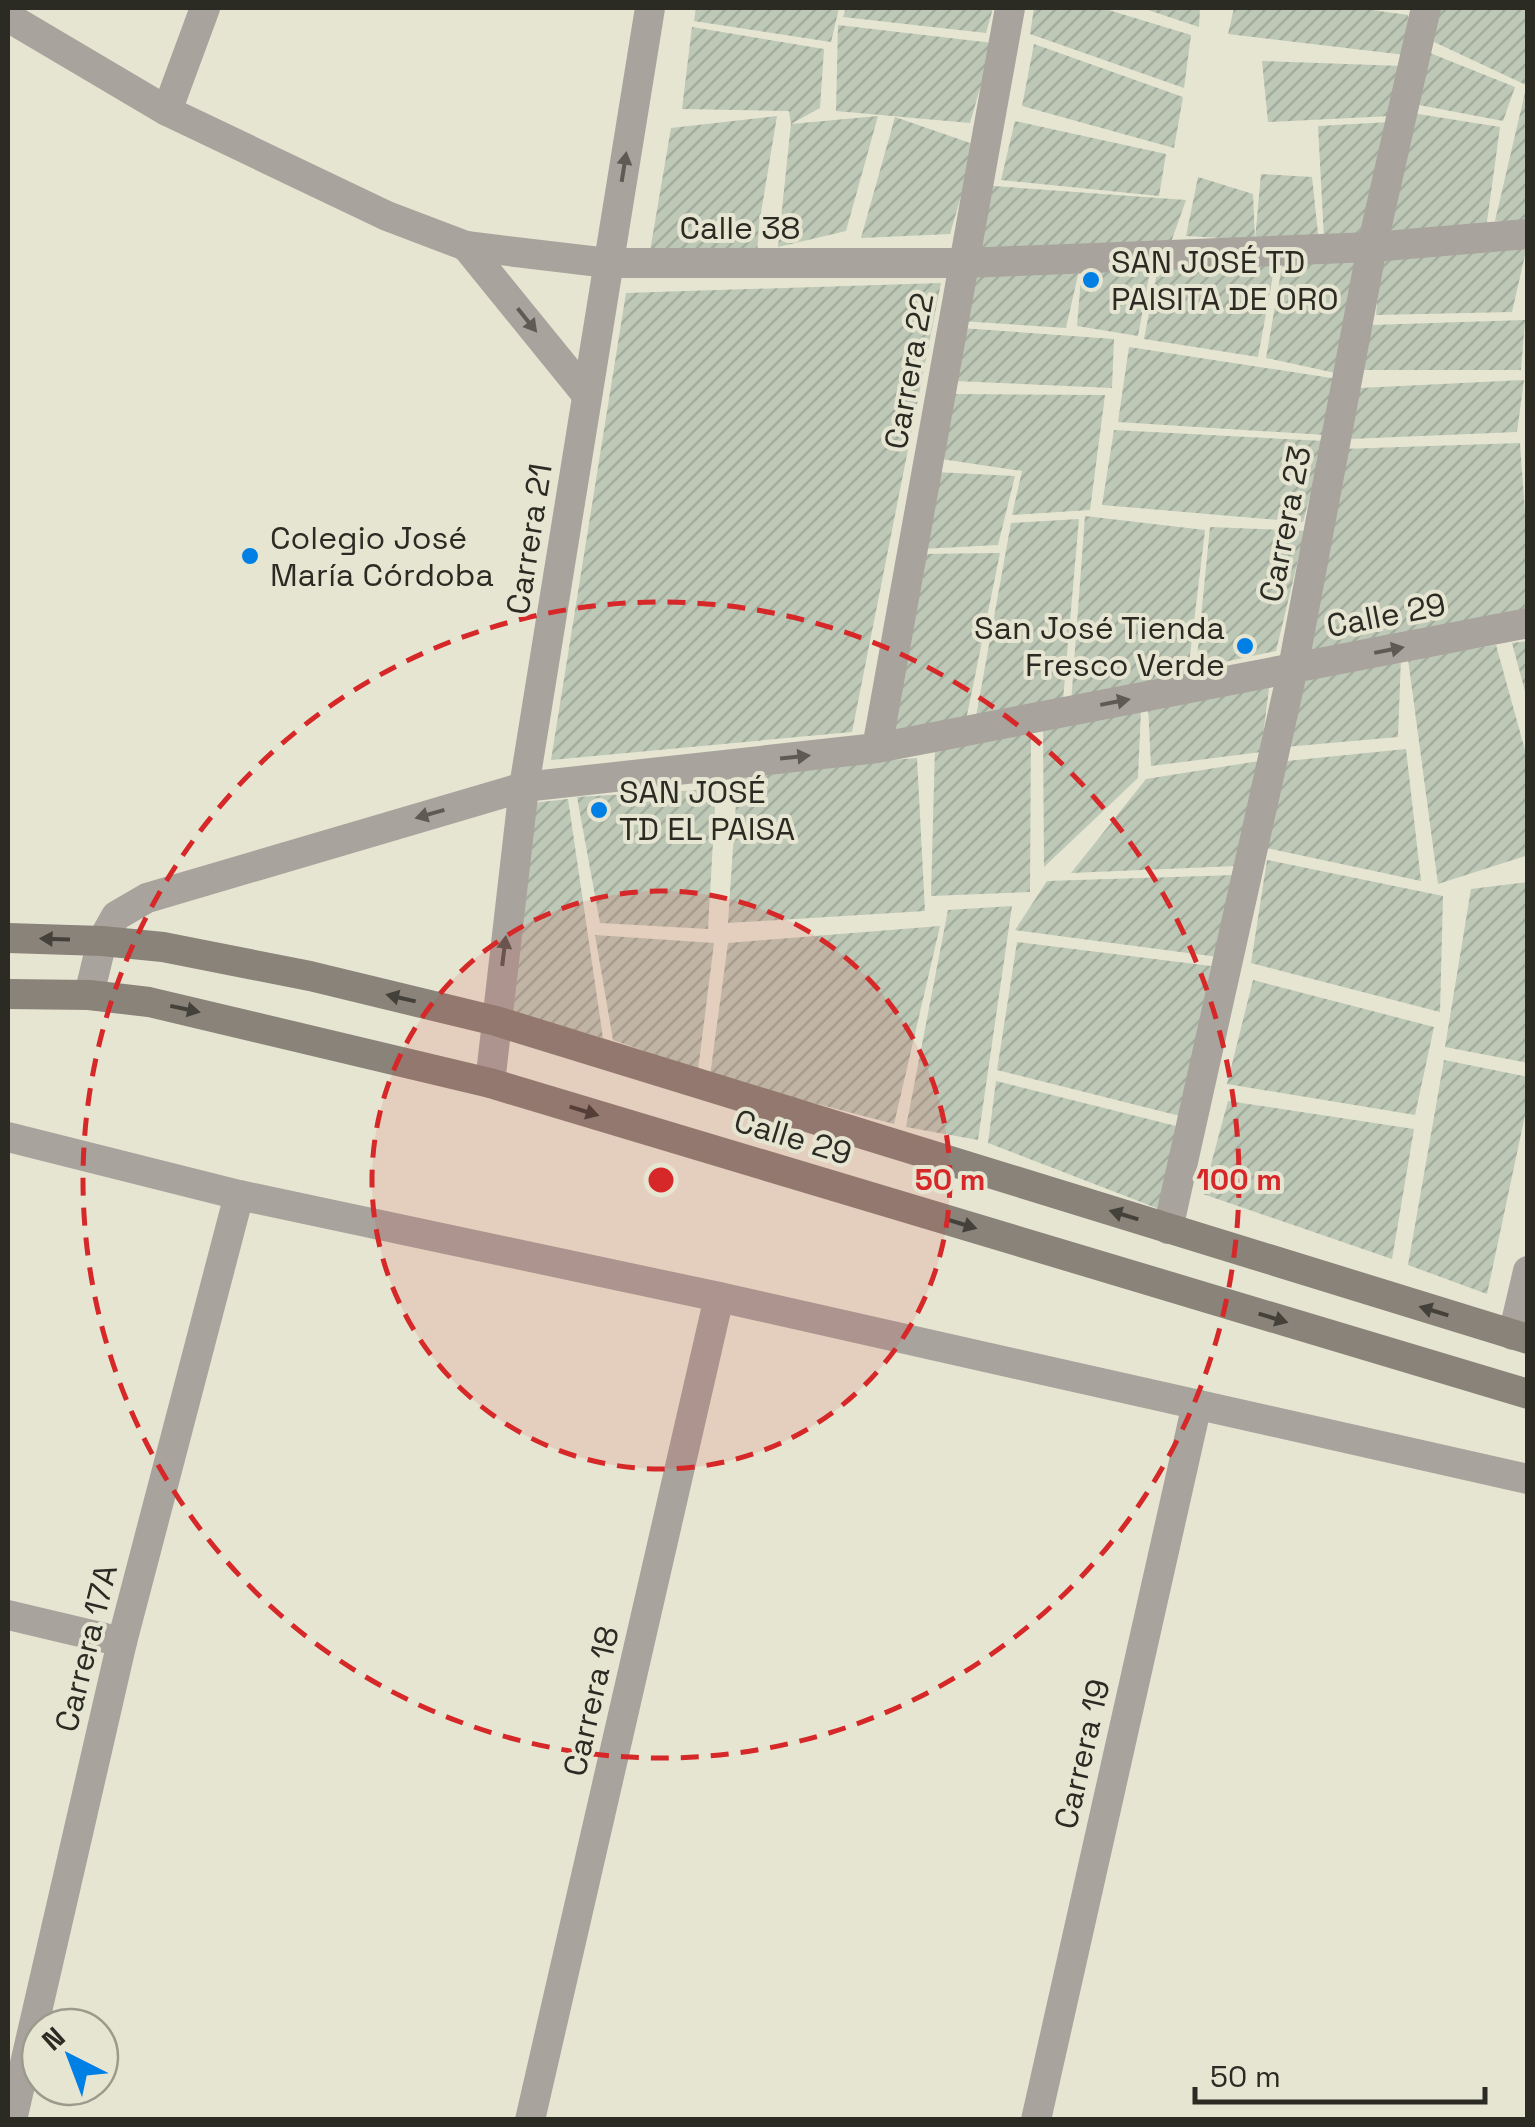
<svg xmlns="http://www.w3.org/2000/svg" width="1535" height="2127" font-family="'Space Grotesk',sans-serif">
	<defs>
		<pattern id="building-hatch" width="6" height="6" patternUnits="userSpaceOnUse" patternTransform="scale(2.5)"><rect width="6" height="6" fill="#bdc8b7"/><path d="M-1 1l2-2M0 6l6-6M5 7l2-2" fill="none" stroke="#a3ac9d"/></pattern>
	</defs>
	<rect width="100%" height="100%" fill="#e6e5d2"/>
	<g fill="url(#building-hatch)">
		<path d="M 696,8 L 839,8 L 831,42 L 694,21 Z"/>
		<path d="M 846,8 L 993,8 L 986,33 L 843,17 Z"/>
		<path d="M 1034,8 L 1102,8 L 1191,35 L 1184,88 L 1030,34 Z"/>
		<path d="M 1142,8 L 1200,8 L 1199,27 Z"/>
		<path d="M 1234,8 L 1358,8 L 1408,15 L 1414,56 L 1228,34 Z"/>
		<path d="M 1439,8 L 1528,8 L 1528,86 L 1434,42 Z"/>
		<path d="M 838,25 L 993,43 L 970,123 L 836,111 Z"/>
		<path d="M 692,27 L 824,49 L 820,108 L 791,124 L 789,111 L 682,109 Z"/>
		<path d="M 1034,44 L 1183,97 L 1174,148 L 1022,106 Z"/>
		<path d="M 1430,53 L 1515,87 L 1503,121 L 1419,105 Z"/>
		<path d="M 1262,61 L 1402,66 L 1391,116 L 1268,122 Z"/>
		<path d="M 1526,88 L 1528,221 L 1495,221 Z"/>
		<path d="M 1412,113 L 1500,127 L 1486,229 L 1389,230 Z"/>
		<path d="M 777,116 L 759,225 L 757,256 L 650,251 L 671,128 Z"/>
		<path d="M 878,116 L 846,231 L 778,247 L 791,124 Z"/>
		<path d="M 895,117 L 976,145 L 950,234 L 861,238 Z"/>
		<path d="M 1015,121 L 1166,154 L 1159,196 L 1001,180 Z"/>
		<path d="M 1390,122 L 1368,239 L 1324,238 L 1318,126 Z"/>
		<path d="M 1261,174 L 1312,177 L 1319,243 L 1255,240 Z"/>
		<path d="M 1198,177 L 1253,194 L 1255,240 L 1186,236 Z"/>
		<path d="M 993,186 L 1186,200 L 1170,245 L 980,254 Z"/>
		<path d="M 1528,242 L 1512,312 L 1376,315 L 1381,253 Z"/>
		<path d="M 1362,254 L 1340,374 L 1266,358 L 1283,260 Z"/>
		<path d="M 1276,259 L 1258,357 L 1144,339 L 1159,262 Z"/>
		<path d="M 1152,261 L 1138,336 L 1077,326 L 1082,266 Z"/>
		<path d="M 1080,266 L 1066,328 L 961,321 L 974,272 Z"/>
		<path d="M 941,283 L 852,732 L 551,760 L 626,293 Z"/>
		<path d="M 1525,320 L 1521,370 L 1362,370 L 1371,325 Z"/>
		<path d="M 961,328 L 1114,339 L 1112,388 L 954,381 Z"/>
		<path d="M 1129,347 L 1338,379 L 1326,435 L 1118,422 Z"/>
		<path d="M 1524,380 L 1517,432 L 1349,439 L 1360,388 Z"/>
		<path d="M 951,394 L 1105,395 L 1090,510 L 1012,515 L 1022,471 L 941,459 Z"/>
		<path d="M 1114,430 L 1325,441 L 1303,522 L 1102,505 Z"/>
		<path d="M 1520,443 L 1528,555 L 1528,614 L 1306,651 L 1341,449 Z"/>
		<path d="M 935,472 L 1015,476 L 998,545 L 922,549 Z"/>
		<path d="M 1085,516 L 1205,530 L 1188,672 L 1071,703 Z"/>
		<path d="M 1079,519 L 1063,700 L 975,722 L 1011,523 Z"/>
		<path d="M 1210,527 L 1305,531 L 1276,651 L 1196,668 Z"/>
		<path d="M 1000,553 L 966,720 L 886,739 L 919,554 Z"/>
		<path d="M 1528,641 L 1528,695 L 1526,695 L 1512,643 Z"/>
		<path d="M 1496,645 L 1528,761 L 1528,855 L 1438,884 L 1408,659 Z"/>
		<path d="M 1401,657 L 1398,737 L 1285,747 L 1301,677 Z"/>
		<path d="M 1269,688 L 1261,752 L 1151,766 L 1148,705 Z"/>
		<path d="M 1141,709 L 1138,778 L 1044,867 L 1043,722 Z"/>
		<path d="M 1031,728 L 1030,892 L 931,896 L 935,746 Z"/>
		<path d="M 1406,749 L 1421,881 L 1266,848 L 1287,761 Z"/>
		<path d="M 917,758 L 925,911 L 728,923 L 738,772 Z"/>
		<path d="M 1259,761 L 1236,866 L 1071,873 L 1146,779 Z"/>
		<path d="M 716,789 L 708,929 L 600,923 L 577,797 Z"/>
		<path d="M 568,799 L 603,1038 L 508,1011 L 532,803 Z"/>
		<path d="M 1267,860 L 1443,896 L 1440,1012 L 1251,963 Z"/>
		<path d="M 1236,875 L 1218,957 L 1015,930 L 1047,881 Z"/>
		<path d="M 1528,882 L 1528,1063 L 1445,1047 L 1471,889 Z"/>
		<path d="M 1012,906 L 978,1140 L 906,1127 L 948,910 Z"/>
		<path d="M 940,926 L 894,1124 L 710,1076 L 728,943 Z"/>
		<path d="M 595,935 L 714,943 L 698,1070 L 613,1040 Z"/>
		<path d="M 1017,942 L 1211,966 L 1180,1116 L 997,1070 Z"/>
		<path d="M 1253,980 L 1434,1027 L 1415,1115 L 1227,1084 Z"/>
		<path d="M 1444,1060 L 1528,1077 L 1528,1101 L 1487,1294 L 1408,1265 Z"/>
		<path d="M 996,1081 L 1176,1126 L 1159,1209 L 988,1143 Z"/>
		<path d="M 1228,1101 L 1414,1129 L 1392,1259 L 1203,1194 Z"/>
	</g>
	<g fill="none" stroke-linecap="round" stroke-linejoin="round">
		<g stroke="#a8a39c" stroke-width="30">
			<path d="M 8,17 L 167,111 L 387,216 L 466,246 L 608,263 L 964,263 L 1372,247 L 1528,234"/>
			<path d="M 167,111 L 205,8"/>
			<path d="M 466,246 L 587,395"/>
			<path d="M 877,748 L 1010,8"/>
			<path d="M 89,995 L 102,941 L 116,916 L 147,898 L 524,787 L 877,748 L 1528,623"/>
			<path d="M 490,1083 L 524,787 L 650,8"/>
			<path d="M 8,1137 L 239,1195 L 719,1297 L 1528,1479"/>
			<path d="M 1168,1229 L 1293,668 L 1372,247 L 1426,8"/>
			<path d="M 1513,1335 L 1528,1271"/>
			<path d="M 8,1615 L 122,1642"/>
			<path d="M 12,2120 L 122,1642 L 239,1195"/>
			<path d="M 530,2120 L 719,1297"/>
			<path d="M 1036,2120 L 1197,1404"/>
		</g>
		<g stroke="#8a8379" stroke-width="30">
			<path d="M 8,938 L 102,941 L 163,947 L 310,976 L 496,1021 L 1528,1339"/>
			<path d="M 8,994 L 89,995 L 149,1002 L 490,1083 L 1528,1394"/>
		</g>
	</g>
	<defs><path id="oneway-solid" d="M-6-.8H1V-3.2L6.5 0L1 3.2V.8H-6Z" transform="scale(2.5)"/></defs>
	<g fill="#5d5b54">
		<use href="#oneway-solid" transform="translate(624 167) rotate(-81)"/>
		<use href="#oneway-solid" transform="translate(527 320) rotate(51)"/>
		<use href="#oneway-solid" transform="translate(1389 650) rotate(-11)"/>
		<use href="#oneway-solid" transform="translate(1115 702) rotate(-11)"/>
		<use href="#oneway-solid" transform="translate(795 757) rotate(-6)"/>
		<use href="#oneway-solid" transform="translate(430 814) rotate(164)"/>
		<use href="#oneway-solid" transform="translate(504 951) rotate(-83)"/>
	</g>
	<g fill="#434139">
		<use href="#oneway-solid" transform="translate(55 939) rotate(-178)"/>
		<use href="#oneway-solid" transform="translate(401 998) rotate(-167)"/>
		<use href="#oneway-solid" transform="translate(185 1009) rotate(12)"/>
		<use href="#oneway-solid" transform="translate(584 1111) rotate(17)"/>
		<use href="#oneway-solid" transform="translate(1124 1215) rotate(-163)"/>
		<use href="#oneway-solid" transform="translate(962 1224) rotate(17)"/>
		<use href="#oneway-solid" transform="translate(1434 1311) rotate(-163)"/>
		<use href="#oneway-solid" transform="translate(1273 1318) rotate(17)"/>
	</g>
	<circle cx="661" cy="1180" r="289" fill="#d62828" fill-opacity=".12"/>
	<g fill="none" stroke="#d62828" stroke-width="5" stroke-dasharray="18 12">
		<circle cx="661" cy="1180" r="289"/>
		<circle cx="661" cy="1180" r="578"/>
	</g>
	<g fill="#007fe5" stroke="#e6e5d2" stroke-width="4">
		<circle cx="1091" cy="280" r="10"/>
		<circle cx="250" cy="556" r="10"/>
		<circle cx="1245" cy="646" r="10"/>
		<circle cx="599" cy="810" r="10"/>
	</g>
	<g text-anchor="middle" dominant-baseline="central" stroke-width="8" stroke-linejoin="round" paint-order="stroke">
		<g font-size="32" fill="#2b2b24" stroke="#e6e5d2">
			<text x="740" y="228">Calle 38</text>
			<text transform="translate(909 371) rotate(-80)">Carrera 22</text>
			<text transform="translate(1285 524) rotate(-79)">Carrera 23</text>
			<text transform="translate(529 539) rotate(-81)">Carrera 21</text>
			<text transform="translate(1386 615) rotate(-11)">Calle 29</text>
			<text transform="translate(793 1137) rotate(17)">Calle 29</text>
			<text transform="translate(86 1648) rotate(-76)">Carrera 17A</text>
			<text transform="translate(591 1701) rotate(-77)">Carrera 18</text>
			<text transform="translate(1082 1754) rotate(-77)">Carrera 19</text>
		</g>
		<g font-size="32" fill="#2b2b24" stroke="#e6e5d2" text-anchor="start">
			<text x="1111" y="262">SAN JOSÉ TD<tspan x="1111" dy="37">PAISITA DE ORO</tspan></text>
			<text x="270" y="538">Colegio José<tspan x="270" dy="37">María Córdoba</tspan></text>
			<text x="1225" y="628" text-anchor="end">San José Tienda<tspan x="1225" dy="37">Fresco Verde</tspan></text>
			<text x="619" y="792">SAN JOSÉ<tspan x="619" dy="37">TD EL PAISA</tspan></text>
		</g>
	</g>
	<circle cx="661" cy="1180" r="15" fill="#d62828" stroke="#e6e5d2" stroke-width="5"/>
	<g font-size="30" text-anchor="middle" font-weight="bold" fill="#d62828" stroke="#e6e5d2" stroke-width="8" stroke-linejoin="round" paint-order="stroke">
		<text x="950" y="1190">50 m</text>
		<text x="1239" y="1190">100 m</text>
	</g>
	<rect width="1535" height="2127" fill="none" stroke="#2b2b24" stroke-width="20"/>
	<g transform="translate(70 2057) rotate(318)"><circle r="48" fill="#e6e5d2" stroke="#9b9b8c" stroke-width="2.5"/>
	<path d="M0-8L18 38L0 25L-18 38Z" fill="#007fe5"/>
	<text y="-15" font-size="28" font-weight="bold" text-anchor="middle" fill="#2b2b24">N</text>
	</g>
	<path d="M1195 2087v15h290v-15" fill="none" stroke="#2b2b24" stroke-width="5"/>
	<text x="1210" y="2087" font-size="30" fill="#2b2b24" stroke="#e6e5d2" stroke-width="8" paint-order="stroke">50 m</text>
</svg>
